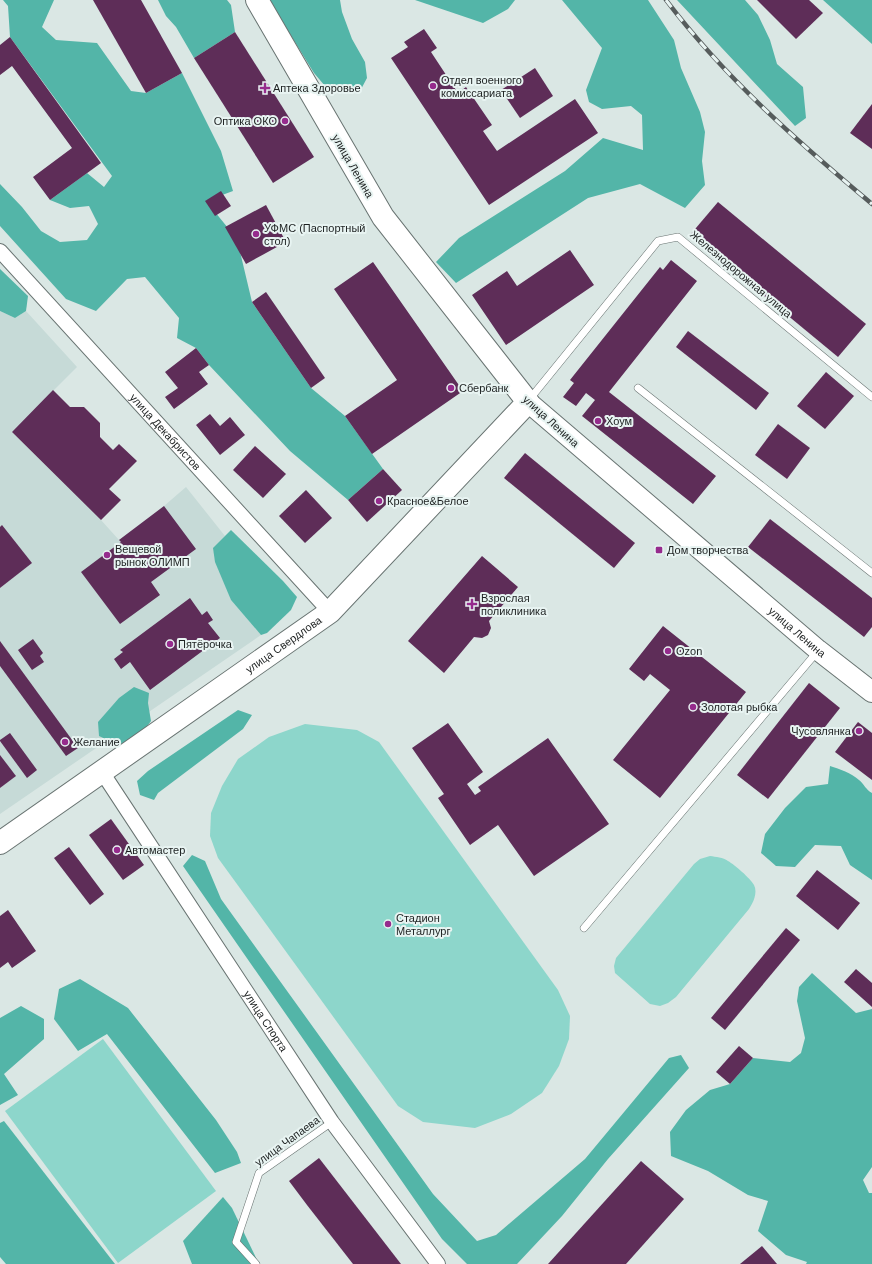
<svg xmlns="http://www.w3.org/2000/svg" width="872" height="1264" font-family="Helvetica,sans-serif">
	<rect width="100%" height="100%" fill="#dae7e4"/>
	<path fill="#c6dad7" d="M 0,311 L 15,318 L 26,311 L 77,367 L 12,432 L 101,520 L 119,540 L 164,506 L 186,487 L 225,536 L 214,548 L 231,600 L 261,635 L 0,814 Z"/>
	<g fill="#8dd6cb">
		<path d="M 305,724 L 357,730 L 379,742 L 558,990 L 570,1016 L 569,1039 L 559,1066 L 542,1093 L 511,1114 L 475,1128 L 423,1122 L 398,1106 L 218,858 L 210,836 L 211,813 L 222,786 L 238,759 L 269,737 Z"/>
		<path d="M 710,856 C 716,857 723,857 728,861 C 735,865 750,878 754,885 C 758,893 753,903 749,909 L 676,997 L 668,1003 L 660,1006 L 650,1004 L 615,973 L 614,966 L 616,958 L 694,864 L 700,859 Z"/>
		<path d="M 103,1039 L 216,1191 L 118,1263 L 5,1111 Z"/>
	</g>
	<g fill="#53b5a8">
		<path d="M 3,0 L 54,0 L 42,27 L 56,40 L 97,43 L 131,91 L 146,93 L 182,73 L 221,151 L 233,191 L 206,201 L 237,239 L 252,302 L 311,388 L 345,416 L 383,469 L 348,500 L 290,451 L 209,365 L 196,348 L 177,338 L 179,318 L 145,277 L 127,279 L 96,311 L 66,299 L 0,226 L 0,184 L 22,207 L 41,231 L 60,242 L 87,240 L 98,224 L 89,206 L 70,208 L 50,200 L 87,173 L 104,187 L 112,176 L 10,37 L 8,6 Z"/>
		<path d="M 158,0 L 227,0 L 231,5 L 235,32 L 194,58 L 176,27 L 166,16 Z"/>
		<path d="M 269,0 L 340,0 L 342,12 L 352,39 L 365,62 L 367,78 L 359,93 L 331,93 L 314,73 Z"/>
		<path d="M 415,0 L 515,0 L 508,9 L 483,23 Z"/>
		<path d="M 562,0 L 648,0 L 674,40 L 681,68 L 700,112 L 705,132 L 702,161 L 705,185 L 685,208 L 640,184 L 588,198 L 456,283 L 436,262 L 459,238 L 565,171 L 603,138 L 643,150 L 642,115 L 631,106 L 602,109 L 589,102 L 586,90 L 602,48 Z"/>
		<path d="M 677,0 L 745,0 L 758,15 L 770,40 L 777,64 L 803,87 L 806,118 L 795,126 Z"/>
		<path d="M 823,0 L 872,0 L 872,44 Z"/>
		<path d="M 0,269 L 28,296 L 26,311 L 15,318 L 0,311 Z"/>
		<path d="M 231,530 L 283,581 L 297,597 L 291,610 L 267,633 L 261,635 L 231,600 L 215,562 L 213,548 Z"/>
		<path d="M 134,687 L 149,693 L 148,703 L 151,721 C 141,735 135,740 118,745 L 99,736 L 98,722 L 119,698 Z"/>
		<path d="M 238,710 L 252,715 L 243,729 L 158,793 L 154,800 L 140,795 L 137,781 L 148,771 Z"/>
		<path d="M 830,766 C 840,769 851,773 859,780 C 864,784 866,790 872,793 L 872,880 L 850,865 L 841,846 L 815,845 L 795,867 L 776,866 L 761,853 L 765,834 L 785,808 L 806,787 L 828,784 Z"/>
		<path d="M 192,855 L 205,861 L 221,899 L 433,1194 L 477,1241 L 496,1235 L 585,1159 L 669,1058 L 681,1055 L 689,1068 L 608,1159 L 562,1216 L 517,1264 L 467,1264 L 442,1239 L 183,866 Z"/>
		<path d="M 812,973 L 856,1013 L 872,1009 L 872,1167 L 863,1180 L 869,1193 L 872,1193 L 872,1264 L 806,1264 L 807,1262 L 786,1255 L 758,1231 L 768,1201 L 748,1195 L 708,1171 L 671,1156 L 670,1132 L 686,1110 L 710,1090 L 730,1084 L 753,1058 L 790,1062 L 801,1053 L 805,1038 L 797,1001 L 799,987 Z"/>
		<path d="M 80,979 L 128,1008 L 216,1120 L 237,1152 L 241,1163 L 215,1173 L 107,1034 L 78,1051 L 54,1019 L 59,989 Z"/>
		<path d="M 21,1006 L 44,1019 L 44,1039 L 4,1074 L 18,1095 L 0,1105 L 0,1018 Z"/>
		<path d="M 4,1121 L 115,1264 L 6,1264 L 0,1257 L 0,1123 Z"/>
		<path d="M 223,1197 L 232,1208 L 259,1264 L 192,1264 L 183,1241 Z"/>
	</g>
	<g fill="#5e2d58">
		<path d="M 93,0 L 141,0 L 182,73 L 146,93 Z"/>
		<path d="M 757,0 L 809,0 L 823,13 L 796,39 Z"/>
		<path d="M 424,29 L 437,48 L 431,52 L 458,93 L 466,87 L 492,125 L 483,131 L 497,151 L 575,99 L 598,133 L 489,205 L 391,58 L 408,47 L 404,42 Z"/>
		<path d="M 235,32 L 314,157 L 273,183 L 194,58 Z"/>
		<path d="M 10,37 L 101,163 L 50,200 L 33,177 L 72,148 L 12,66 L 0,75 L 0,45 Z"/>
		<path d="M 535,68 L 553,96 L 520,118 L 501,90 Z"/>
		<path d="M 872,104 L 872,149 L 850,133 Z"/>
		<path d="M 221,191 L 231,206 L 215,216 L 205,201 Z"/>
		<path d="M 718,202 L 866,324 L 838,357 L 690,235 Z"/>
		<path d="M 266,205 L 286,242 L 246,264 L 225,227 Z"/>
		<path d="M 570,250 L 594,285 L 506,345 L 472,295 L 507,271 L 517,286 Z"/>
		<path d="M 671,260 L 697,281 L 609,392 L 716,476 L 693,504 L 582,416 L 595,400 L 586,393 L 576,406 L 563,397 L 574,383 L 570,380 L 660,267 L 663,270 Z"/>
		<path d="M 373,262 L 463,391 L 372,454 L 345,416 L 397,380 L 334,289 Z"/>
		<path d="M 266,292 L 325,378 L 311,388 L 252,302 Z"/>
		<path d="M 688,331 L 769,393 L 756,410 L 676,347 Z"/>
		<path d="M 196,348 L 209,365 L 199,372 L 208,384 L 174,409 L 165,397 L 178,388 L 165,372 Z"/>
		<path d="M 826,372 L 854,396 L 825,429 L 797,406 Z"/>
		<path d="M 53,390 L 70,407 L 84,407 L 100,423 L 100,437 L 113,450 L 119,444 L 137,461 L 109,489 L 121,500 L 101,520 L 12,432 Z"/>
		<path d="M 210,414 L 220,426 L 230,417 L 245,435 L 220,455 L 196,425 Z"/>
		<path d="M 778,424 L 810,448 L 787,479 L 755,455 Z"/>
		<path d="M 255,446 L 286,474 L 263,498 L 233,470 Z"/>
		<path d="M 525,453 L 635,543 L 614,568 L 504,478 Z"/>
		<path d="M 383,469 L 402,490 L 367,522 L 348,500 Z"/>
		<path d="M 306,490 L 332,518 L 305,543 L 279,516 Z"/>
		<path d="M 164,506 L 196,549 L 151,582 L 160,595 L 120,624 L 81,572 L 121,542 L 119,540 Z"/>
		<path d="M 770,519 L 872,598 L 872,627 L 864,637 L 748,547 Z"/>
		<path d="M 2,525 L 32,563 L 0,588 L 0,527 Z"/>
		<path d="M 482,556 L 518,587 L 489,621 L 491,628 L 488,635 L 482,638 L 474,637 L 444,673 L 408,641 Z"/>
		<path d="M 190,598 L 202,615 L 207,611 L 213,620 L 208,623 L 220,638 L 150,690 L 130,662 L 121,669 L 114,659 L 123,652 L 120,650 Z"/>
		<path d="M 663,626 L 746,692 L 660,798 L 613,760 L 670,690 L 650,674 L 644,681 L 629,669 Z"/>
		<path d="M 33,639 L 43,653 L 40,656 L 44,662 L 32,670 L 18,650 Z"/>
		<path d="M 0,641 L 78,748 L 66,756 L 0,666 Z"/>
		<path d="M 809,683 L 840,708 L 768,799 L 737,775 Z"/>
		<path d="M 858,722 L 872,733 L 872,780 L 835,752 Z"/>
		<path d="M 448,723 L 483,772 L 467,784 L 475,795 L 481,791 L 478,787 L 548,738 L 609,824 L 534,876 L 498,825 L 470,845 L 438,798 L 444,794 L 412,748 Z"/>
		<path d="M 10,733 L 37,770 L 27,778 L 0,741 L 0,740 Z"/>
		<path d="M 0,755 L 16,776 L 0,788 Z"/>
		<path d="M 111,819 L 144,865 L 123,880 L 89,835 Z"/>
		<path d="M 69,847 L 104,894 L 90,905 L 54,858 Z"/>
		<path d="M 817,870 L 860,903 L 838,930 L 796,896 Z"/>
		<path d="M 8,910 L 36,951 L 12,968 L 8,962 L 0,968 L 0,916 Z"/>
		<path d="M 786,928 L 800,940 L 725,1030 L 711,1018 Z"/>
		<path d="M 856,969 L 872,983 L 872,1007 L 844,982 Z"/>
		<path d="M 739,1046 L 753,1058 L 730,1084 L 716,1072 Z"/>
		<path d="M 319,1158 L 401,1264 L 353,1264 L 307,1205 L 289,1181 Z"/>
		<path d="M 641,1161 L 684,1199 L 626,1264 L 548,1264 Z"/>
		<path d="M 762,1246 L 777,1264 L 740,1264 Z"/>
	</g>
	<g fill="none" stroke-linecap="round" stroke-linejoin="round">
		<defs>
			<g id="lane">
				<path d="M 638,388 L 872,573"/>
				<path d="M 529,400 L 658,241 L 678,237 L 872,397"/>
				<path d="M 584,928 L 817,652"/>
				<path d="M 256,1264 L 236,1242 L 259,1173 L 332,1122"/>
			</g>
			<g id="street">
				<path id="s1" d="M 0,251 L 330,612"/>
				<path id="s2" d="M 102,772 L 332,1122 L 438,1264"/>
			</g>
			<g id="secondary">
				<path id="s3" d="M 528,402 L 818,650 L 872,692"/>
			</g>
			<g id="primary">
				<path id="s4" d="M 0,843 L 330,612 L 528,402 L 383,217 L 257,0"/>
			</g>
		</defs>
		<use href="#lane" stroke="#697472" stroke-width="8"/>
		<use href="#street" stroke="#697472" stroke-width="16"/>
		<use href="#secondary" stroke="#697472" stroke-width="22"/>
		<use href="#primary" stroke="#697472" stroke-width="24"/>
		<use href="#lane" stroke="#fff" stroke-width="7"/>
		<use href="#street" stroke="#fff" stroke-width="14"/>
		<use href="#secondary" stroke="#fff" stroke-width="20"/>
		<use href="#primary" stroke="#fff" stroke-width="22"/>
		<defs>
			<path id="rail" d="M 666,0 C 724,77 798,142 872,204"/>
		</defs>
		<use href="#rail" stroke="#565c5c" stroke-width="4.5"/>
		<use href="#rail" stroke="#e8f4f2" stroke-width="3" stroke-dasharray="9" stroke-linecap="butt"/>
	</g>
	<g fill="#962b8d" stroke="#e8f4f2" stroke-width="1.5">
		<circle cx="433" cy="86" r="4"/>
		<path d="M263 82h4v4h4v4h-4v4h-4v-4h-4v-4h4z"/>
		<circle cx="285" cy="121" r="4"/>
		<circle cx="256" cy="234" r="4"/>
		<circle cx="451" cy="388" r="4"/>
		<circle cx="598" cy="421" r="4"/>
		<circle cx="379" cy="501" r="4"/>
		<rect x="655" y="546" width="8" height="8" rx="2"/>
		<circle cx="107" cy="555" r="4"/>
		<path d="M470 598h4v4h4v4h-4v4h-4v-4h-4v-4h4z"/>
		<circle cx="170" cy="644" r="4"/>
		<circle cx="668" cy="651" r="4"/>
		<circle cx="693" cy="707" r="4"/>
		<circle cx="859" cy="731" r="4"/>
		<circle cx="65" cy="742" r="4"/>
		<circle cx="117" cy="850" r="4"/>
		<circle cx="388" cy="924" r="4"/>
	</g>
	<g text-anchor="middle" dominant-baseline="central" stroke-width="4" stroke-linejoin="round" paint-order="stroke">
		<g font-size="11" fill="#1d2121" stroke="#e8f4f2" text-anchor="start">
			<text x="441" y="80">Отдел военного<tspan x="441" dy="13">комиссариата</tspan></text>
			<text x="273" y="88">Аптека Здоровье</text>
			<text x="277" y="121" text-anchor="end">Оптика ОКО</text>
			<text x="264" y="228">УФМС (Паспортный<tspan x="264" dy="13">стол)</tspan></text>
			<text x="459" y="388">Сбербанк</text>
			<text x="606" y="421">Хоум</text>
			<text x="387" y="501">Красное&amp;Белое</text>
			<text x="115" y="549">Вещевой<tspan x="115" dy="13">рынок ОЛИМП</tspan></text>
			<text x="667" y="550">Дом творчества</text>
			<text x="481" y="598">Взрослая<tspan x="481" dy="13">поликлиника</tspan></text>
			<text x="178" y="644">Пятёрочка</text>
			<text x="676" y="651">Ozon</text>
			<text x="701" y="707">Золотая рыбка</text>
			<text x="851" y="731" text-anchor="end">Чусовлянка</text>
			<text x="73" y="742">Желание</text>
			<text x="125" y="850">Автомастер</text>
			<text x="396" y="918">Стадион<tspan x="396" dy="13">Металлург</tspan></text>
		</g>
		<g font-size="11" fill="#1d2121" stroke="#e8f4f2">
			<text transform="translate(353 166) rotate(60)">улица Ленина</text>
			<text transform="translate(741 274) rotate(40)">Железнодорожная улица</text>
			<text transform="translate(551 421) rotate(42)">улица Ленина</text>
			<text stroke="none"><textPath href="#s1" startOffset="245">улица Декабристов</textPath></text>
			<text stroke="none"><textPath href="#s3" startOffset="354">улица Ленина</textPath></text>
			<text stroke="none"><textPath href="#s4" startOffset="346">улица Свердлова</textPath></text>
			<text stroke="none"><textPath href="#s2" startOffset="298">улица Спорта</textPath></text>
			<text transform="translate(287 1141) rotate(-36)">улица Чапаева</text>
		</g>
	</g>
</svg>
